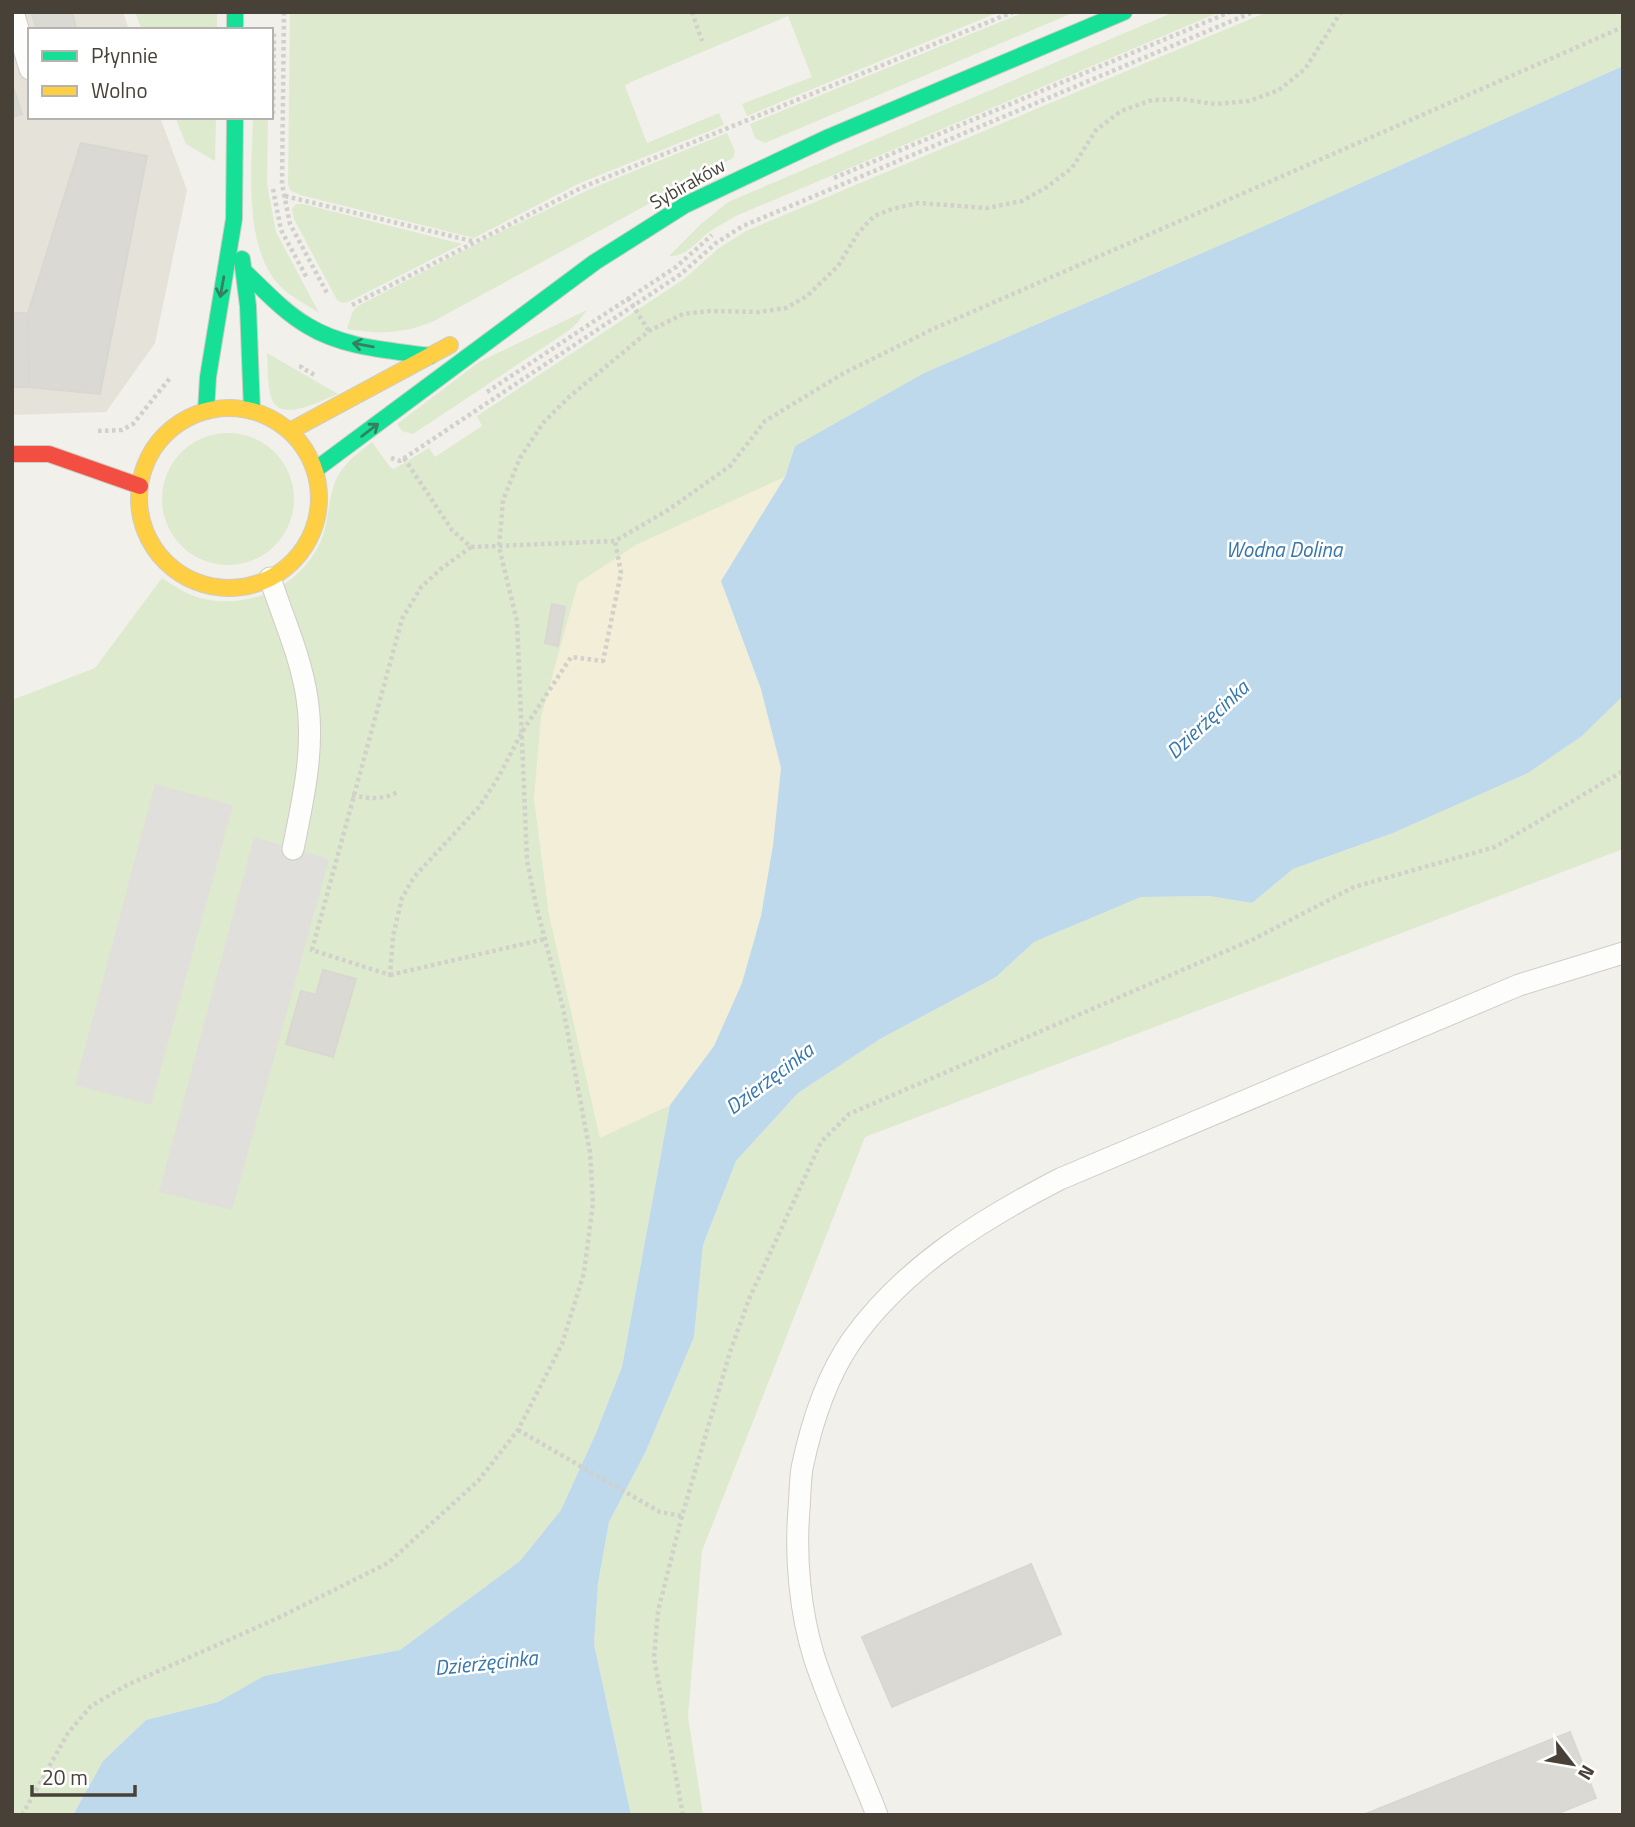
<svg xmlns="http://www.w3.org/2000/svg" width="1635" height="1827" font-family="'Titillium Web',sans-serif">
	<rect width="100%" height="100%" fill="#f1f0eb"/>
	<path fill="#e5e2d9" d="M 12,12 L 123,12 L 129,30 L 30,30 L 30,117 L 160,117 L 187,190 L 155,343 L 106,412 L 12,415 Z"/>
	<g fill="#deeacd">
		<path d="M 135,12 L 217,12 L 217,30 L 142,30 Z"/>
		<path d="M 290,12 L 999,12 L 747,116 L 742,104 L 812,77 L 788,16 L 631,82 L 625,86 L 647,143 L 719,113 L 724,125 L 580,183 L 474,238 L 300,195 L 290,190 L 288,184 Z"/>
		<path d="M 1025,12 L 1075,12 L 765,143 L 755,138 L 750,124 Z"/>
		<path d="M 1174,12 L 1220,12 L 738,215 C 728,221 717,226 708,233 C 695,243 686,257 669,256 L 701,224 L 728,202 Z"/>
		<path d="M 1267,12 L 1623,12 L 1623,66 L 1253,231 L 924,373 L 795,446 L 785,477 L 636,545 L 534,797 L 549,914 L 600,1137 L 670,1105 L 622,1367 L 596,1433 L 561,1510 L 520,1561 L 400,1650 L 265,1676 L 218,1702 L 146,1720 L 103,1761 L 73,1815 L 12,1815 L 12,700 L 95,668 L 162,578 C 174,586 186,594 200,598 C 246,610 296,589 318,547 C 332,522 325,489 344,467 C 351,457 363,450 372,442 L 390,467 L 394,469 L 429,448 L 435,457 L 482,426 L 477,416 L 684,279 L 719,248 L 746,231 Z"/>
		<path d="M 175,117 L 216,117 L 215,161 L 186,144 Z"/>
		<path d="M 253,117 L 268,117 L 267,184 L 276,232 L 319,313 C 308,305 293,298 283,289 C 242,251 252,168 253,117 Z"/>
		<path d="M 727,133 L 735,151 L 733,158 L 432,322 C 401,334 380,334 347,329 L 352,313 L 356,307 L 484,240 L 588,190 Z"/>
		<path d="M 296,204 L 303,204 L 462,244 L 348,302 L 342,303 L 337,300 L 294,219 L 292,209 Z"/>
		<path d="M 587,310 L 577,323 L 568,331 L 413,434 L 402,431 L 397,424 L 479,362 Z"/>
		<path d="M 267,353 L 338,394 C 321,400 279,425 271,397 C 267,384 268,366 267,353 Z"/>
		<circle cx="228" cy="499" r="66"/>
		<path d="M 1623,696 L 1623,849 L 865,1137 L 702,1551 L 688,1716 L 703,1815 L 631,1815 L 594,1644 L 598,1583 L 609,1522 L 646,1451 L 694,1337 L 703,1245 L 736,1161 L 798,1093 L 880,1039 L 996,977 L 1034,942 L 1141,897 L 1209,896 L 1252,903 L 1293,869 L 1393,833 L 1528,773 L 1582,736 Z"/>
	</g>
	<path fill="#f3eed7" d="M 785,477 L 721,581 L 761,689 L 781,768 L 773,845 L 761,916 L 742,983 L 714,1046 L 670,1105 L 600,1138 L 549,914 L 534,797 L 541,717 L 578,583 L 636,545 Z"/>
	<g fill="#e0dfdb">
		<path d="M 155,784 L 233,805 L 151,1105 L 75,1085 Z"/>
		<path d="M 254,837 L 329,859 L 232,1210 L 159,1192 Z"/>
	</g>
	<path fill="#bed9ec" d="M 1623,66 L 1623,696 L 1582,736 L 1528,773 L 1393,833 L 1293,869 L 1252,903 L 1209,896 L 1141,897 L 1034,942 L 996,977 L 880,1039 L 798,1093 L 736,1161 L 703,1245 L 694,1337 L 646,1451 L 609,1522 L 598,1583 L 594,1644 L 631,1815 L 73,1815 L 103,1761 L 146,1720 L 218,1702 L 264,1676 L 400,1650 L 520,1561 L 561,1510 L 596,1433 L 622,1367 L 670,1105 L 714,1046 L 742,983 L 761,916 L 773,845 L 781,768 L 761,689 L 721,581 L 785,477 L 795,446 L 924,373 L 1253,231 Z"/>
	<g fill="#dbd9d4" stroke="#d9d7d1" stroke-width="2">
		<path d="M 31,12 L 72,12 L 77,30 L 37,30 Z"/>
		<path d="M 12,84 L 22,114 L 12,117 Z"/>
		<path d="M 81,143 L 147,156 L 100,394 L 29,387 L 28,313 Z"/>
		<path d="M 12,313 L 28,313 L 29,387 L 12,387 Z"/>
		<path d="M 552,604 L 565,607 L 558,646 L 545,643 Z"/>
		<path d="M 323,970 L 356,979 L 333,1057 L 286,1044 L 301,991 L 316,995 Z"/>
		<path d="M 1031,1564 L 1061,1634 L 892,1707 L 862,1637 Z"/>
		<path d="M 1570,1732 L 1596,1798 L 1554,1815 L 1363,1815 Z"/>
	</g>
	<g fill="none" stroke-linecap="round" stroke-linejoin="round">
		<defs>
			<g id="lane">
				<path d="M 13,12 L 30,69"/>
				<path d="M 270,578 C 283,618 301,657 307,698 C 315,748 303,800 293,849"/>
				<path d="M 877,1815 C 857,1763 831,1709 814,1657 C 800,1611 795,1557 799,1510 C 800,1496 800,1481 802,1468 C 811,1425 827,1376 852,1340 C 904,1267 982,1219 1060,1179 L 1519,985 L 1623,953"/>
			</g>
			<g id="fast">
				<path d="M 235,12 L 235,30"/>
				<path d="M 242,259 L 248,306 L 252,411"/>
				<path d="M 245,272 C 265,291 284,312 308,326 C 344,348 389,350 430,356"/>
				<path d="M 206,411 L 208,377 L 234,219 L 235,117"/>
				<path d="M 315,470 L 595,262 L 685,205 L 829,137 L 1124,12"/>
			</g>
			<g id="slow">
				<circle cx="229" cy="498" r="90"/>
				<path d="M 290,431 L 450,345"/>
			</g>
			<path id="jam" d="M 12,454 L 49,454 L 140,486"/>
		</defs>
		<use href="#lane" stroke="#ceccc7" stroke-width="23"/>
		<use href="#fast" stroke="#d0cdc2" stroke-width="18"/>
		<use href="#slow" stroke="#d0cdc2" stroke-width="18"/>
		<use href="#jam" stroke="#d0cdc2" stroke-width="18"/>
		<g stroke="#d1d0cb" stroke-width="4.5" stroke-dasharray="3.5 3.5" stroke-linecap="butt">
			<path d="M 284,12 L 282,184 L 290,224 L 327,293"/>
			<path d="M 692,12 L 702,41"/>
			<path d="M 273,114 L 274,32"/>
			<path d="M 834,178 L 1230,12"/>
			<path d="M 273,189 L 281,230 L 307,278"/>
			<path d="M 285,196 L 472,241"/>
			<path d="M 628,298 L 649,331"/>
			<path d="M 352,305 L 583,187 L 1013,12"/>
			<path d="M 302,365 L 301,367 L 316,376"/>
			<path d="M 487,392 L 676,267 L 712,235"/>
			<path d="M 98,431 L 122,430 L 133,424 L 170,378"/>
			<path d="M 391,458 L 400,461 L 415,451 L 681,274 L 716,243 L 743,226 L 1253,12"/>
			<path d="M 404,458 L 452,530 L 471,547 L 615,541 L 668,510 L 730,466 L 765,421 L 844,373 L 933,329 L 1623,27"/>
			<path d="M 471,547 L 442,568 L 421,587 L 402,619 L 312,950 L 390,975 L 393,936 L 402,898 L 414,877 L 479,807 L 498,778 L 522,732 L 571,657 L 603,661 L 621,573 L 615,541"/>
			<path d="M 352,795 C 369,799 382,800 398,792"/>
			<path d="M 390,975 L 545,939"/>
			<path d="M 518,1430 L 660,1512 L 682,1516"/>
			<path d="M 22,1815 L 68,1733 L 91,1706 L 127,1685 L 278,1618 L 388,1563 L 478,1481 L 518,1430 L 562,1344 L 584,1273 L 593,1203 L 590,1152 L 563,1008 L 536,905 L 527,860 L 517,621 L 499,547 L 503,500 L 520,458 L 543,423 L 569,397 L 649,331 L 683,314 L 710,311 L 759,312 L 786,308 L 807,296 L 838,266 L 858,233 L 874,216 L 892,209 L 918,203 L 987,208 L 1022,201 L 1047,187 L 1072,168 L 1096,130 L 1121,111 L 1152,100 L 1181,99 L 1215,104 L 1249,101 L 1279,90 L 1305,69 L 1341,12"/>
			<path d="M 683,1815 L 654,1658 L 658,1611 L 682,1516 L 730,1352 L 749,1299 L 821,1142 L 849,1114 L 1254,939 L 1354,887 L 1495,847 L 1623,771"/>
		</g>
		<use href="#lane" stroke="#fdfdfc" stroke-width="21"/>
		<use href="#fast" stroke="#16e098" stroke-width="16"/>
		<use href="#slow" stroke="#ffcf43" stroke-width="16"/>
		<use href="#jam" stroke="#f24e42" stroke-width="16"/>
	</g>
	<defs><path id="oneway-shaft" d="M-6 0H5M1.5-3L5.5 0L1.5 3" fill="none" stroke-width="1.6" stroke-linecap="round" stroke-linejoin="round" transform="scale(1.75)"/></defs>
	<g stroke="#33815e">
		<use href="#oneway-shaft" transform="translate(222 287) rotate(100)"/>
		<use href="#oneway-shaft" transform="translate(363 345) rotate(-170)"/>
		<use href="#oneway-shaft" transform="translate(370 430) rotate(-37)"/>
	</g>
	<g text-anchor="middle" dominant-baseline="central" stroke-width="5" stroke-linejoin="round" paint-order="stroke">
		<g font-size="19" fill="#474137" stroke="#fff">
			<text transform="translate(687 183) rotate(-29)">Sybiraków</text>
		</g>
		<g font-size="21" font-style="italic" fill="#3577ae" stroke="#fff">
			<text x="1284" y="549">Wodna Dolina</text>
			<text transform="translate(1207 719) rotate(-43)">Dzierżęcinka</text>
			<text transform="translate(769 1078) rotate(-37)">Dzierżęcinka</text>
			<text transform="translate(486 1662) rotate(-6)">Dzierżęcinka</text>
		</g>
	</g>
	<rect width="1635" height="1827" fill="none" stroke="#474137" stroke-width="28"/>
	<rect x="28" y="28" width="245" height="91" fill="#ffffff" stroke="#b5b3af" stroke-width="2"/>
	<rect x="42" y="51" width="35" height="10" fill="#16e098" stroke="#b5b3af" stroke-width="2"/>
	<text x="91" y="63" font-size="21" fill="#474137">Płynnie</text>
	<rect x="42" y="86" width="35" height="10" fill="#ffcf43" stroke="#b5b3af" stroke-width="2"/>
	<text x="91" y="98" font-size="21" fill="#474137">Wolno</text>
	<g transform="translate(1572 1764) rotate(121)" stroke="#ffffff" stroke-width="5" paint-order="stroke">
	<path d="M0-5L12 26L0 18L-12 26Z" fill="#474137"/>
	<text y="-10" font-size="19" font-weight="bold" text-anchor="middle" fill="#474137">N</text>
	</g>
	<path d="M32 1785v10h103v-10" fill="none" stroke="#474137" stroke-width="3.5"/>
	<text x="42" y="1785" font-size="21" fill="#474137" stroke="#ffffff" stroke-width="5" paint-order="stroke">20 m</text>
</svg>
